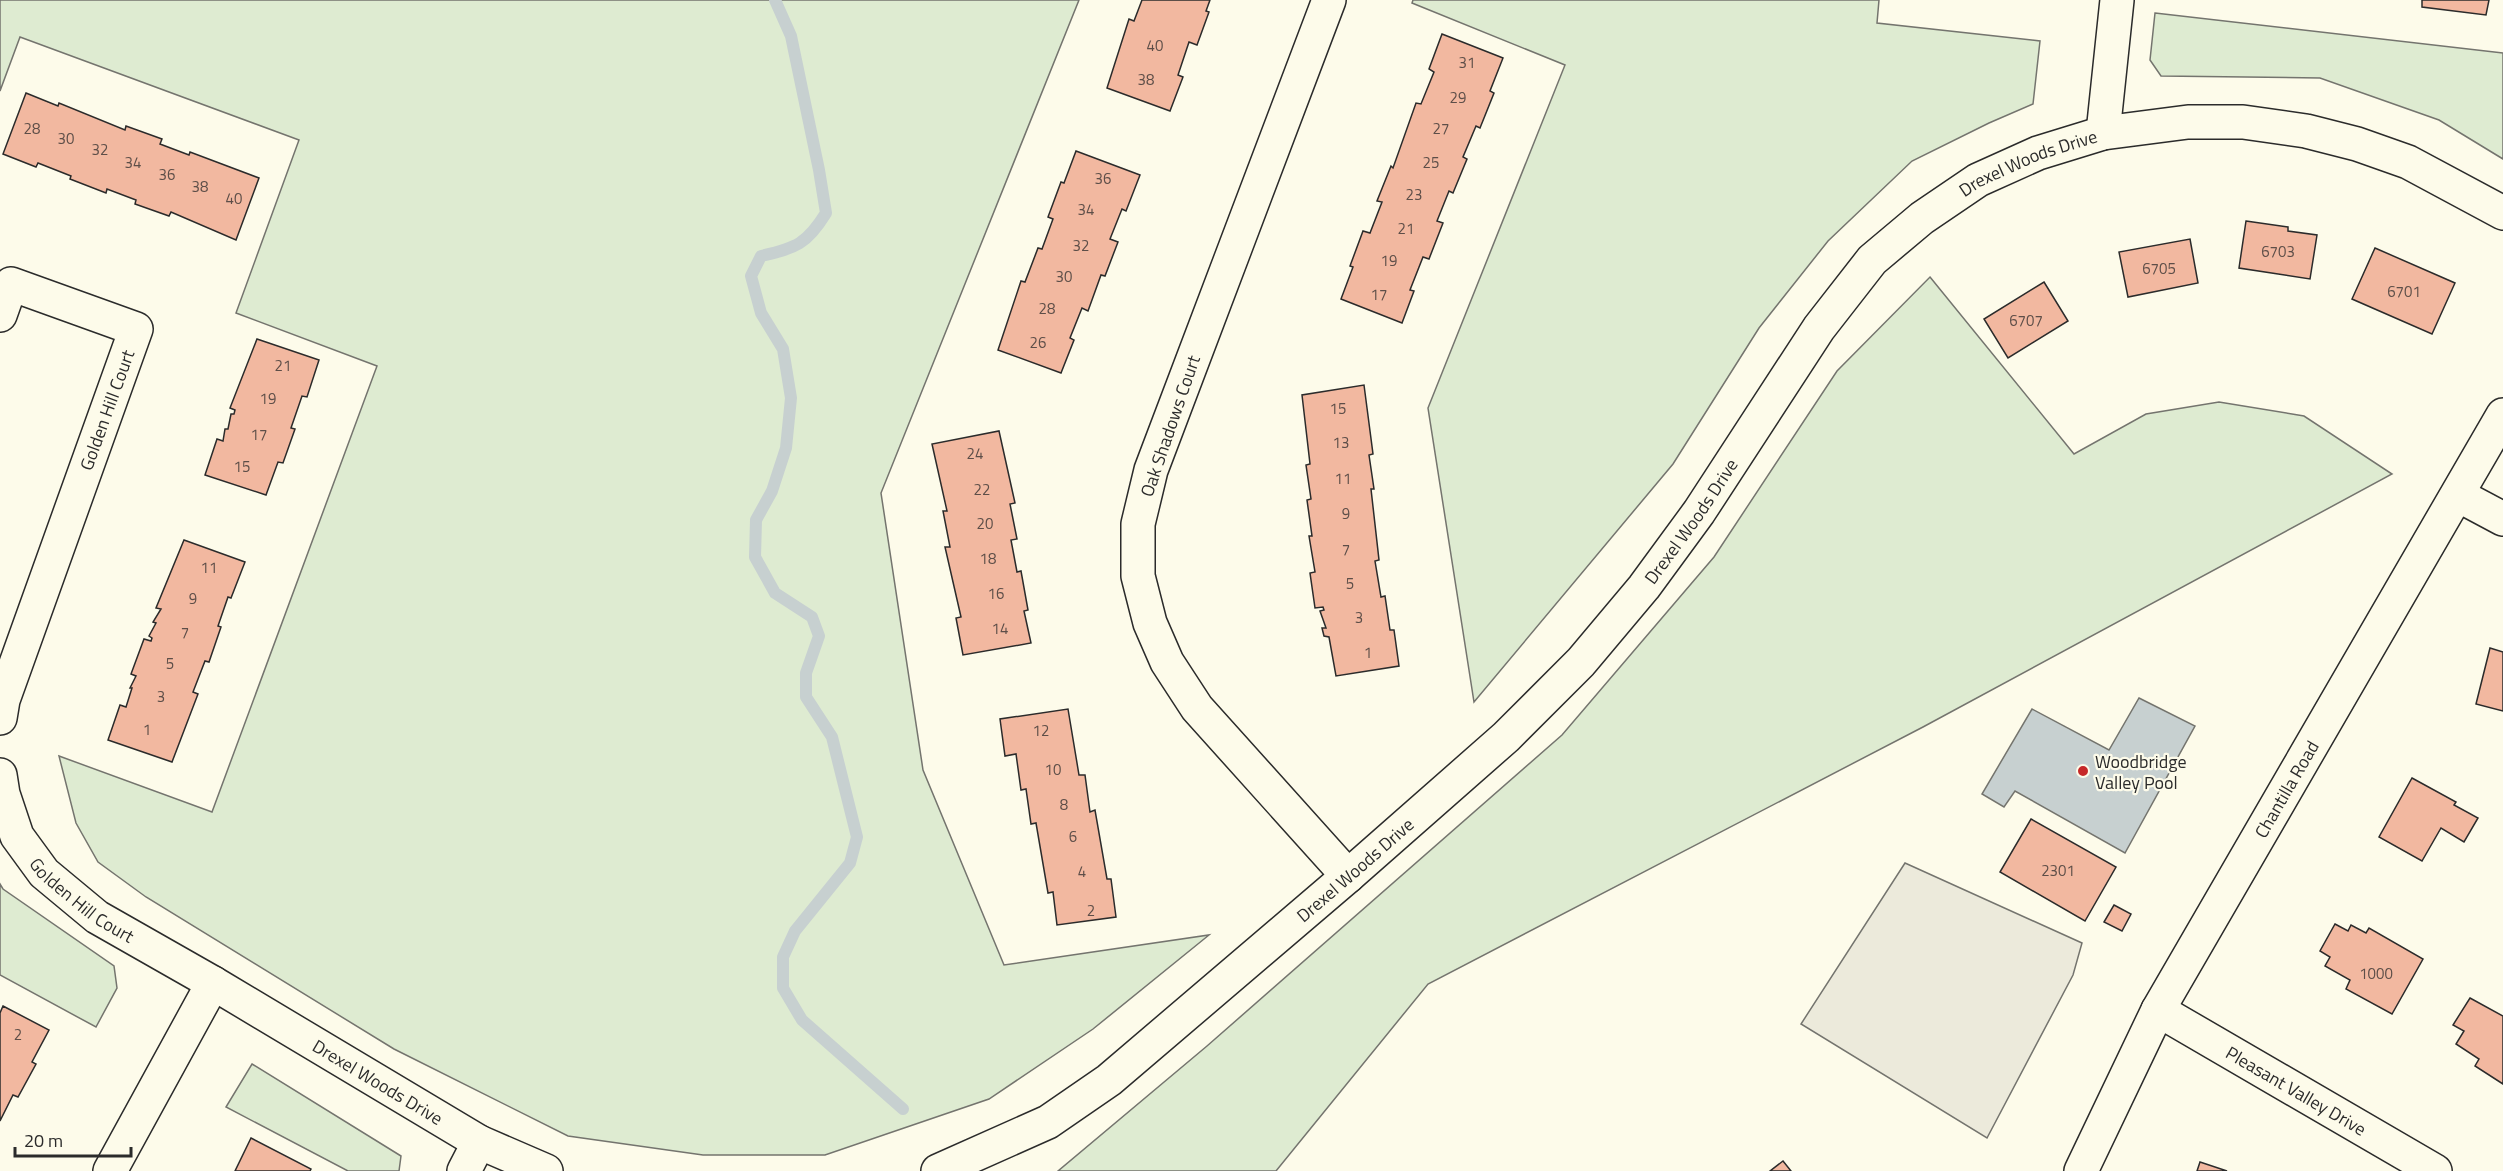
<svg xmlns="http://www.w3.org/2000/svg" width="2503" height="1171" font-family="'Titillium Web',sans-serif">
	<rect width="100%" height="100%" fill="#fdfbea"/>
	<g fill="#deebd1" stroke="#74746e" stroke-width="1.5">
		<path d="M 0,0 L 1079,0 L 881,493 L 923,770 L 1004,965 L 1209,935 L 1093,1029 L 989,1099 L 825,1155 L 703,1155 L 568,1136 L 394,1049 L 146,897 L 98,862 L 76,823 L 59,756 L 212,812 L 377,366 L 236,313 L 299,140 L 20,37 L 0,91 Z"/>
		<path d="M 1413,0 L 1879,0 L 1877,23 L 2040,41 L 2033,104 L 1989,123 L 1912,161 L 1828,241 L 1759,328 L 1673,464 L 1474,702 L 1428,408 L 1565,65 L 1412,3 Z"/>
		<path d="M 2155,13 L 2503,53 L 2503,159 L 2439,120 L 2320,78 L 2161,76 L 2150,60 Z"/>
		<path d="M 1930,277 L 2074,454 L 2146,414 L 2219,402 L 2304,416 L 2392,474 L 1923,727 L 1428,984 L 1276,1171 L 1058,1171 L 1207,1046 L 1562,735 L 1714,557 L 1837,371 Z"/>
		<path d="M 0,884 L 3,889 L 114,966 L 117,988 L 96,1027 L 0,975 Z"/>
		<path d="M 252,1064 L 401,1156 L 399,1171 L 348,1171 L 226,1107 Z"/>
	</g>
	<path fill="#eceadb" stroke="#74746e" stroke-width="1.5" d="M 1905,863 L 2082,943 L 2073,975 L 1987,1138 L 1801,1024 Z"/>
	<path fill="#c7d0d0" stroke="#74746e" stroke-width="1.5" d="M 2139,698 L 2195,726 L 2125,853 L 2015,791 L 2004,807 L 1982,794 L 2032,709 L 2109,750 Z"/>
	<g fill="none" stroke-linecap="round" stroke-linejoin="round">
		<path stroke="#c7d0d0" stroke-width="12" d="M 775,0 L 791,36 L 819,170 L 826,213 C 807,244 796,248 761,256 L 751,276 L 761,313 L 783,349 L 791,398 L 786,448 L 772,491 L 756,520 L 755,557 L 775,593 L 812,617 L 819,636 L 806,673 L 806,697 L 832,737 L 857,837 L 850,863 L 795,931 L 783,957 L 783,988 L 802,1020 L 903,1109"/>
	</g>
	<g fill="#f2b8a0" stroke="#2b2b2b" stroke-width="1.5">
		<path d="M 1142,0 L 1210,0 L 1206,11 L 1209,12 L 1197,45 L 1189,42 L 1178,75 L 1183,77 L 1170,111 L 1107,88 L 1129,19 L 1134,21 Z"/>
		<path d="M 2422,0 L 2489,0 L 2486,15 L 2422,7 Z"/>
		<path d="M 1442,34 L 1503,58 L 1490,91 L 1494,93 L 1480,128 L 1476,126 L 1463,157 L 1467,159 L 1453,193 L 1449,191 L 1437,221 L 1443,223 L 1429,259 L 1423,257 L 1410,290 L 1414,291 L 1402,323 L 1341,299 L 1353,267 L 1350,266 L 1363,231 L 1370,233 L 1382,202 L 1377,201 L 1391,166 L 1393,168 L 1416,103 L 1421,104 L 1434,72 L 1429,69 Z"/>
		<path d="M 26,93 L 58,106 L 59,103 L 125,130 L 126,126 L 162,139 L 160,144 L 189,155 L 190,152 L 259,178 L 236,240 L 171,212 L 169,216 L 135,204 L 136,200 L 107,189 L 106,193 L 70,179 L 71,176 L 38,163 L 36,167 L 3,154 Z"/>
		<path d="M 1076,151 L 1140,175 L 1126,211 L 1122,209 L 1110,239 L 1118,242 L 1105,276 L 1101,275 L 1088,311 L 1082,308 L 1070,338 L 1074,340 L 1061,373 L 998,350 L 1021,281 L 1025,282 L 1038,248 L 1042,249 L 1053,219 L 1048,217 L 1061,182 L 1064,183 Z"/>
		<path d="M 2246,221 L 2288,227 L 2288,231 L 2317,235 L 2310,279 L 2239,268 Z"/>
		<path d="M 2190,239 L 2198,283 L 2128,297 L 2119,252 Z"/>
		<path d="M 2375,248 L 2455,283 L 2432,334 L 2352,299 Z"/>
		<path d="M 2044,282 L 2068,321 L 2008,358 L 1984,319 Z"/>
		<path d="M 257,339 L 319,360 L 307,397 L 302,396 L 291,428 L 295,429 L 283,463 L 278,462 L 266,495 L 205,475 L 217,439 L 223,441 L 225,429 L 228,429 L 231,414 L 234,414 L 235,410 L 230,408 Z"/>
		<path d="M 1364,385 L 1373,454 L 1369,455 L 1374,489 L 1371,489 L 1379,560 L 1375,561 L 1381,597 L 1385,596 L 1390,630 L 1394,630 L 1399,666 L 1336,676 L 1329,637 L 1324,636 L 1322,628 L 1326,628 L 1320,611 L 1324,610 L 1323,607 L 1315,608 L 1310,573 L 1315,572 L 1309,536 L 1312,536 L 1307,500 L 1311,499 L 1306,465 L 1310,464 L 1302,395 Z"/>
		<path d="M 999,431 L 1015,503 L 1010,504 L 1017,539 L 1011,540 L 1017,572 L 1021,571 L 1028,610 L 1024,611 L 1031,643 L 963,655 L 956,618 L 961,617 L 945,547 L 950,547 L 943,511 L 947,511 L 932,444 Z"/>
		<path d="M 184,540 L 245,562 L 231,598 L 228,597 L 218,626 L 221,627 L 209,662 L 205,661 L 193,692 L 198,694 L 172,762 L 108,740 L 120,705 L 126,707 L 132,688 L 130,688 L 136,676 L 131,674 L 144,639 L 151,641 L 152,638 L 149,636 L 156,623 L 153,622 L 161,609 L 156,608 Z"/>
		<path d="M 2490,648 L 2503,652 L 2503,711 L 2476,704 Z"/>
		<path d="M 1068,709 L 1079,775 L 1085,775 L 1090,812 L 1095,810 L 1107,879 L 1111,879 L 1116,917 L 1057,925 L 1053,892 L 1048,893 L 1036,823 L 1031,824 L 1026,789 L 1021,790 L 1016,754 L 1005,756 L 1000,719 Z"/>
		<path d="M 2412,778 L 2456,802 L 2454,805 L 2478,818 L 2464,842 L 2441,828 L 2422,861 L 2379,837 Z"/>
		<path d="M 2031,819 L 2116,867 L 2085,921 L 2000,872 Z"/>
		<path d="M 2114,905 L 2131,914 L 2122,931 L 2104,922 Z"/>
		<path d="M 2335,924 L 2348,931 L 2351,925 L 2366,933 L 2369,928 L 2423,959 L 2392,1014 L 2346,989 L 2350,980 L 2325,966 L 2330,957 L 2320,951 Z"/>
		<path d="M 2470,998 L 2503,1016 L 2503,1084 L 2475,1066 L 2479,1059 L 2456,1044 L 2464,1031 L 2453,1025 Z"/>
		<path d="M 3,1006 L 49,1030 L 32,1062 L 36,1064 L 18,1097 L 13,1095 L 0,1121 L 0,1013 Z"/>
		<path d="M 251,1138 L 311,1169 L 310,1171 L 235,1171 Z"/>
		<path d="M 1783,1161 L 1791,1171 L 1770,1171 Z"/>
		<path d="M 2200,1162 L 2227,1171 L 2197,1171 Z"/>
	</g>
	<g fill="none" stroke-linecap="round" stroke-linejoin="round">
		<defs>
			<g id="street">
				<path d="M 1329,0 L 1151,470 L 1138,524 L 1138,576 L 1150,623 L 1167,662 L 1197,708 L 1348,876"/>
				<path d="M 2103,133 L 2117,0"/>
				<path d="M 0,315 L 11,284 L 136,329 L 3,700 L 0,718"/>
				<path d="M 2458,495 L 2503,519"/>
				<path id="s1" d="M 0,775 L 3,794 L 17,836 L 44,873 L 97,917 L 213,983 L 479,1142 L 546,1171"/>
				<path d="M 110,1171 L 213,983"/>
				<path d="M 464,1171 L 479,1142"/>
				<path id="s2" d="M 938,1171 L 1048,1122 L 1109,1080 L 1348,876 L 1506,737 L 1581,662 L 1644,587 L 1699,512 L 1819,328 L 1872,260 L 1922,218 L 1978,180 L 2038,153 L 2103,133 L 2188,122 L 2243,122 L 2306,131 L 2357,144 L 2408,162 L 2503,213"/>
			</g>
			<g id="secondary">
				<path id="s3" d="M 2158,1010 L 2435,1171"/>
				<path id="s4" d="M 2081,1171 L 2158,1010 L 2503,415"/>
			</g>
		</defs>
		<use href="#street" stroke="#2b2b2b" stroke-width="36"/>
		<use href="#secondary" stroke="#2b2b2b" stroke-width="36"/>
		<use href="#street" stroke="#fdfbea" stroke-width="33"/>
		<use href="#secondary" stroke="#fdfbea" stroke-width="33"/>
	</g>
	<circle fill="#c62828" stroke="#fdfbea" stroke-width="2" cx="2083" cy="771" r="6"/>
	<g text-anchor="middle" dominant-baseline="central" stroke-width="4.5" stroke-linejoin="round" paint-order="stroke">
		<g font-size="15" fill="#5d4e48">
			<text x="1155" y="45">40</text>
			<text x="1467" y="62">31</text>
			<text x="1146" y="79">38</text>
			<text x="1458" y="97">29</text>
			<text x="32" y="128">28</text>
			<text x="1441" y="128">27</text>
			<text x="66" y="138">30</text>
			<text x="100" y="149">32</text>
			<text x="133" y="162">34</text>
			<text x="1431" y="162">25</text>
			<text x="167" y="174">36</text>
			<text x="1103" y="178">36</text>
			<text x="200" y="186">38</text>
			<text x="1414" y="194">23</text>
			<text x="234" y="198">40</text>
			<text x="1086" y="209">34</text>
			<text x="1406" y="228">21</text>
			<text x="1081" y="245">32</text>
			<text x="2278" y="251">6703</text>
			<text x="1389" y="260">19</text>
			<text x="2159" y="268">6705</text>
			<text x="1064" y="276">30</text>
			<text x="2404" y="291">6701</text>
			<text x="1379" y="294">17</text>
			<text x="1047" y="308">28</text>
			<text x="2026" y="320">6707</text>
			<text x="1038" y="342">26</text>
			<text x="283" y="365">21</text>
			<text x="268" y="398">19</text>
			<text x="1338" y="408">15</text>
			<text x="259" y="434">17</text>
			<text x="1341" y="442">13</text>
			<text x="975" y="453">24</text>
			<text x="242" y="466">15</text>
			<text x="1343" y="478">11</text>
			<text x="982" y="489">22</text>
			<text x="1346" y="513">9</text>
			<text x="985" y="523">20</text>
			<text x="1346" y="549">7</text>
			<text x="988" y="558">18</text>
			<text x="209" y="567">11</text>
			<text x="1350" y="583">5</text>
			<text x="996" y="593">16</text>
			<text x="193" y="598">9</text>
			<text x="1359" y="617">3</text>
			<text x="1000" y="628">14</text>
			<text x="185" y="632">7</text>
			<text x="1368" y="652">1</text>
			<text x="170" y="663">5</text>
			<text x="161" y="696">3</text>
			<text x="147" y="729">1</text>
			<text x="1041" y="730">12</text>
			<text x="1053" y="769">10</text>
			<text x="1064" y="804">8</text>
			<text x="1073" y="836">6</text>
			<text x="2058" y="870">2301</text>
			<text x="1082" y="871">4</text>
			<text x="1091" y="910">2</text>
			<text x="2376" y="973">1000</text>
			<text x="18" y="1034">2</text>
		</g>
		<g font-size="18" fill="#2b2b2b" stroke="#fdfbea">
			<text stroke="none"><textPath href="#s2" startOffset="1508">Drexel Woods Drive</textPath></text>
			<text transform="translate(107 410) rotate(-70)">Golden Hill Court</text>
			<text transform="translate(1170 426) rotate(-71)">Oak Shadows Court</text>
			<text stroke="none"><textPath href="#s2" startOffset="1004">Drexel Woods Drive</textPath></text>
			<text stroke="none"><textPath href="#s4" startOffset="434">Chantilla Road</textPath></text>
			<text stroke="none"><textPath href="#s2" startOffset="518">Drexel Woods Drive</textPath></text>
			<text stroke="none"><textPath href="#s1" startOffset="156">Golden Hill Court</textPath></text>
			<text stroke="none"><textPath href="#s1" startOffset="504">Drexel Woods Drive</textPath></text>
			<text stroke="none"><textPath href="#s3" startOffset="160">Pleasant Valley Drive</textPath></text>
		</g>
		<g font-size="18" fill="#2b2b2b" stroke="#fdfbea" text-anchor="start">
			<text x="2095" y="761">Woodbridge<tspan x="2095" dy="21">Valley Pool</tspan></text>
		</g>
	</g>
	<path d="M15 1147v9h116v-9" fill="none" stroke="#2b2b2b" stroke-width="3"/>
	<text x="24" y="1147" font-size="18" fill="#2b2b2b" stroke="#fdfbea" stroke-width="4.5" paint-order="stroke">20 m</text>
</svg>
